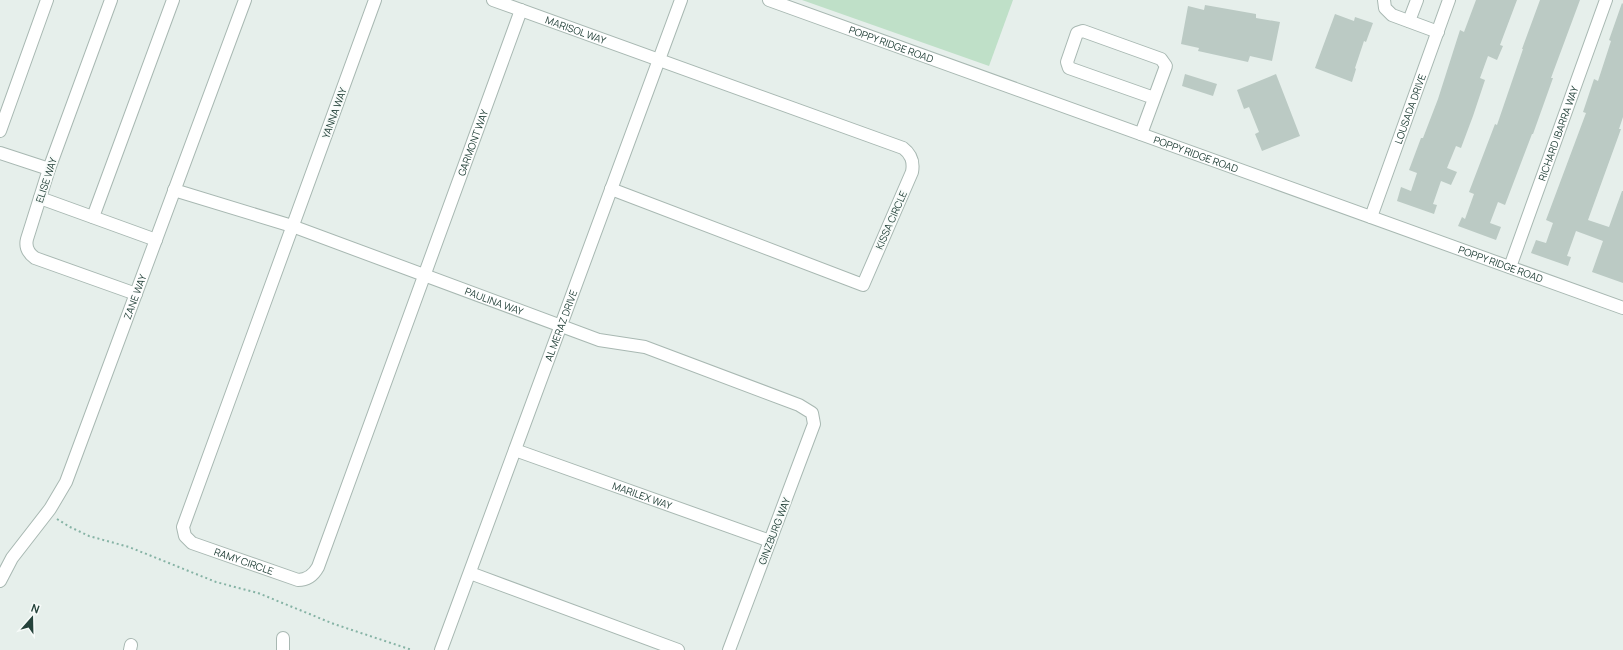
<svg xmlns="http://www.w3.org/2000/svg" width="1623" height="650" font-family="Manrope,sans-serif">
	<rect width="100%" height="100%" fill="#e6efeb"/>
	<path fill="#bfe0c8" d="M 802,0 L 1013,0 L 989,66 Z"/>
	<g fill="#bbcac4">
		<path d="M 1476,0 L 1517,0 L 1500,45 L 1503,46 L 1497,60 L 1488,56 L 1480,78 L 1485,80 L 1473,116 L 1461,148 L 1456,146 L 1447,168 L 1457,172 L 1451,185 L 1441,181 L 1433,204 L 1437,205 L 1434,214 L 1397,201 L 1401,187 L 1411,191 L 1417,173 L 1409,170 L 1421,138 L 1423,138 L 1438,99 L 1460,30 L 1464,32 Z"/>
		<path d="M 1540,0 L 1580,0 L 1551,78 L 1553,78 L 1533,134 L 1532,134 L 1505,205 L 1498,202 L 1490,223 L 1501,227 L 1496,240 L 1458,226 L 1462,217 L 1465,219 L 1474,194 L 1469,192 L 1495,124 L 1497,125 L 1523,49 L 1522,49 Z"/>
		<path d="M 1622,3 L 1623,4 L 1623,117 L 1619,129 L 1621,129 L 1588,220 L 1609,227 L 1622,191 L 1623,191 L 1623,283 L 1592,272 L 1603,241 L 1576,231 L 1567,256 L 1571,257 L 1568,266 L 1531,253 L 1536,240 L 1546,243 L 1553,223 L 1546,220 L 1586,113 L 1583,112 L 1594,79 L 1598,81 L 1611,41 L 1609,40 Z"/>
		<path d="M 1205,5 L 1256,14 L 1256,18 L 1280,22 L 1272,61 L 1250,56 L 1248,62 L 1198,51 L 1199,48 L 1181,44 L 1188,6 L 1204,10 Z"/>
		<path d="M 1335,14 L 1354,21 L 1355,17 L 1373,23 L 1366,42 L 1364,41 L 1355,68 L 1356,69 L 1352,82 L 1315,68 Z"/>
		<path d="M 1185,74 L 1217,84 L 1213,96 L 1182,86 Z"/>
		<path d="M 1276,74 L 1300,136 L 1262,151 L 1255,134 L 1259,132 L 1249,107 L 1244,109 L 1237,90 Z"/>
	</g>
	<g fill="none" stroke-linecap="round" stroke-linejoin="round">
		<defs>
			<g id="minor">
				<path d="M 111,0 L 49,169 L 27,239 C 25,247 28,253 35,258 L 136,294"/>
				<path id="s1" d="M 375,0 L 183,527 L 185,536 L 192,543 L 298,580 C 307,580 313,576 318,567 L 521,10"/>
				<path id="s2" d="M 493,0 L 903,148 C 911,154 914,161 912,172 L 863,285 L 611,189"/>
				<path id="s3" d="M 769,0 L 1623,308"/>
				<path d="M 1384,0 L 1385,8 L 1392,15 L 1438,32"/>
				<path d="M 1409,21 L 1417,0"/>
				<path d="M 0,131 L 47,0"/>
				<path d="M 1141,134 L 1166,66 L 1161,59 L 1083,31 L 1077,33 L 1067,62 L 1069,68 L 1154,98"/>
				<path d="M 0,153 L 49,169"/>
				<path id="s4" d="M 174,190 L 292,226 L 599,340 L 645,347 L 799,405 L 812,413 L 814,424 L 729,650"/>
				<path d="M 40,198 L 156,240"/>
				<path d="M 93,217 L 173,0"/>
				<path id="s5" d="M 1371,217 L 1449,0"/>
				<path id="s6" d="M 1510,267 L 1606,0"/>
				<path id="s7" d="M 515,450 L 770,541"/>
				<path d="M 470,573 L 678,650"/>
				<path id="s8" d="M 0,581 L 12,558 L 50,509 L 66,482 L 245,0"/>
				<path d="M 130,650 L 131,645"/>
				<path d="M 283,650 L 283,638"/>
				<path id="s9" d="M 441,650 L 681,0"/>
			</g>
		</defs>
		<use href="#minor" stroke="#a8b8b2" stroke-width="14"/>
		<path stroke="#86b3a5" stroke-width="2" stroke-dasharray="2 3" stroke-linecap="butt" d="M 57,519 L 70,527 L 89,536 L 129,547 L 216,582 L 258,593 L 334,624 L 412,650"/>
		<use href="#minor" stroke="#fff" stroke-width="12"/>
	</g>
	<g text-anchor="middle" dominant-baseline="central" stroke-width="3.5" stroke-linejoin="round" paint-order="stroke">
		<g font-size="10" fill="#24423a" stroke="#f7fbf9">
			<text stroke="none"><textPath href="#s2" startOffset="88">MARISOL WAY</textPath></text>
			<text stroke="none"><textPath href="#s3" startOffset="130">POPPY RIDGE ROAD</textPath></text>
			<text stroke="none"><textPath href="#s5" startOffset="115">LOUSADA DRIVE</textPath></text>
			<text transform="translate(334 113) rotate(-70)">YANNA WAY</text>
			<text stroke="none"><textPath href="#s6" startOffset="142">RICHARD IBARRA WAY</textPath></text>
			<text stroke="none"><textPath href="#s1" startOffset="1169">GARMONT WAY</textPath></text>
			<text stroke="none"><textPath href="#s3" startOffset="454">POPPY RIDGE ROAD</textPath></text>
			<text transform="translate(46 180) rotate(-72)">ELISE WAY</text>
			<text transform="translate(891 220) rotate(-66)">KISSA CIRCLE</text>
			<text stroke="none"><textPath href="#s3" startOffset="778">POPPY RIDGE ROAD</textPath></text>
			<text stroke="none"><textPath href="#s8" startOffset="317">ZANE WAY</textPath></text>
			<text stroke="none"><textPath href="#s4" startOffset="339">PAULINA WAY</textPath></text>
			<text stroke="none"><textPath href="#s9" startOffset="346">AL MERAZ DRIVE</textPath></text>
			<text stroke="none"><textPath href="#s7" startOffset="135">MARILEX WAY</textPath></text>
			<text transform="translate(774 531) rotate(-69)">GINZBURG WAY</text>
			<text stroke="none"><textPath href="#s1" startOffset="635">RAMY CIRCLE</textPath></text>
		</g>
	</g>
	<g transform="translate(32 618) rotate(20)" stroke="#f7fbf9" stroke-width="3" paint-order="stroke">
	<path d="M0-3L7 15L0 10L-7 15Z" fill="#24423a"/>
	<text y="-6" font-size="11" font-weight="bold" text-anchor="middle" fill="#24423a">N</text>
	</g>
</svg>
